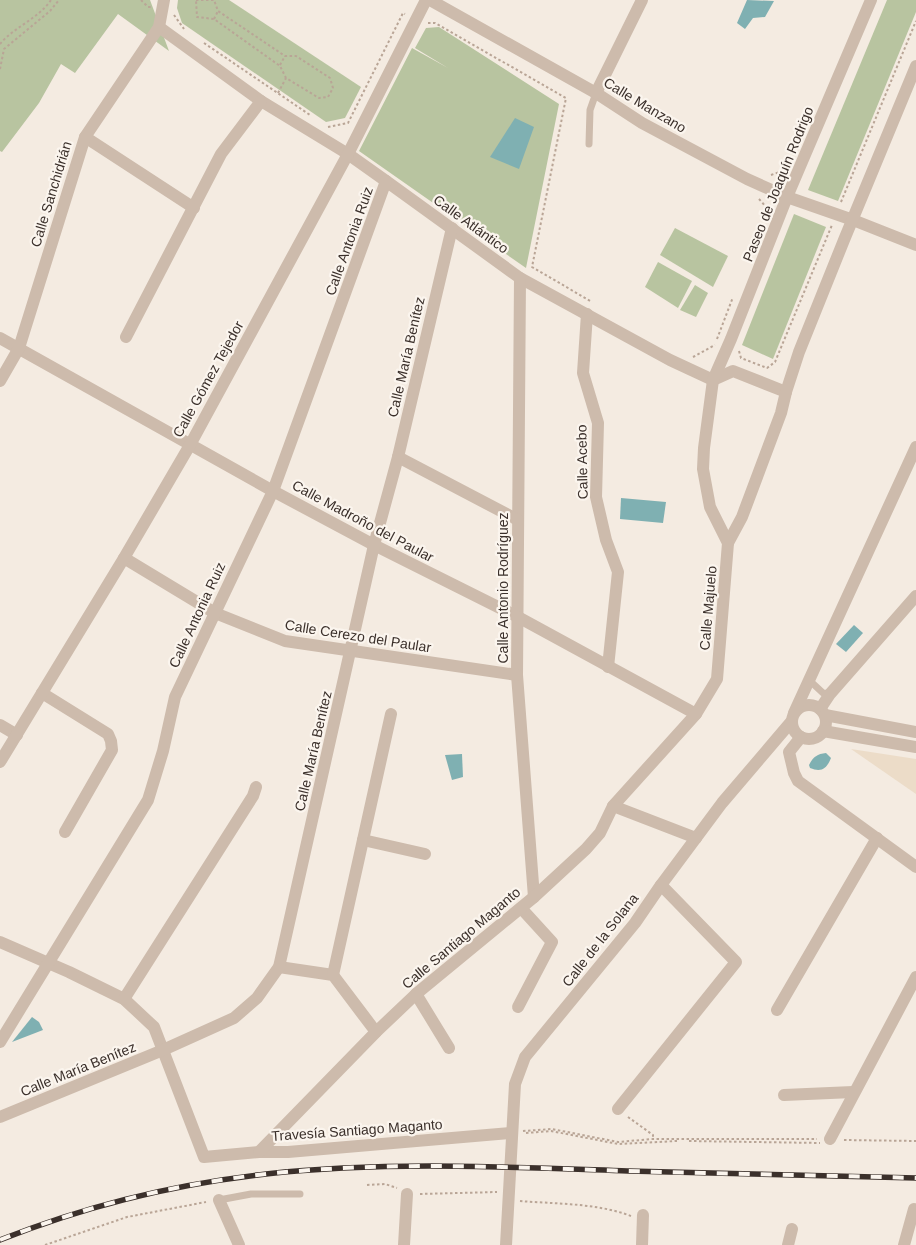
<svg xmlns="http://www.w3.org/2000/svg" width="916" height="1245" font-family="Arial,sans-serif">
	<rect width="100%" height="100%" fill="#f4ebe1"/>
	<g fill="#b8c4a0">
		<path d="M 0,0 L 150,0 L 169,51 L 118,14 L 75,73 L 61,64 L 39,103 L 2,152 L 0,151 Z"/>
		<path d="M 178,0 L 229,0 L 361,87 L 345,118 L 326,122 L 182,23 L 177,8 Z"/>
		<path d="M 887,0 L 916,0 L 916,12 L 838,201 L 808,190 Z"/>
		<path d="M 439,27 L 559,104 L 526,268 L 359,151 L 412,48 L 448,68 L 415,48 L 426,28 Z"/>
		<path d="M 794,214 L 826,227 L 773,359 L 742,345 Z"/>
		<path d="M 675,228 L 728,256 L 713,287 L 660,255 Z"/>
		<path d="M 658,262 L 692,281 L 678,308 L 645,287 Z"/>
		<path d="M 695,285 L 708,293 L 696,317 L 680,310 Z"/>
	</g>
	<path fill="#ecdcc8" d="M 851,749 L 916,759 L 916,794 Z"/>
	<g fill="#7fb0b2">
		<path d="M 747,0 L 774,1 L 765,17 L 753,18 L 745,29 L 737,23 Z"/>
		<path d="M 515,118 L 534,127 L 519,169 L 490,157 Z"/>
		<path d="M 621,498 L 666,502 L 663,523 L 620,519 Z"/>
		<path d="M 854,625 L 863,633 L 846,652 L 836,644 Z"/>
		<path d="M 826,753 L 831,758 C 827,768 822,773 810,768 L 809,765 C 813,757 817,754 826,753 Z"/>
		<path d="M 462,754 L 463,777 L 452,780 L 445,755 Z"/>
		<path d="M 32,1017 L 39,1022 L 43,1030 L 12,1042 Z"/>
	</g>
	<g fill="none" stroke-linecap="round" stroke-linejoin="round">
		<g stroke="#b9a596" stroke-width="2" stroke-dasharray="2.5 2.5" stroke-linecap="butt">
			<path d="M 141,0 L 148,7 L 151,7"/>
			<path d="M 196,0 L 214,0 L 218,11 L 285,56 L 296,56 L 330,78 L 333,88 L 328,97 L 319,98 L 286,78 L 280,66 L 214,19 L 197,17 L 196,0"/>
			<path d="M 174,15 L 184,29"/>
			<path d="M 214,19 L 218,11"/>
			<path d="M 428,23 L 435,23 L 566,98 L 532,267 L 592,302"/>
			<path d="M 204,43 L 310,115"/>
			<path d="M 0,44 C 14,27 38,19 51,0"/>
			<path d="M 280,65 L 285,56"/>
			<path d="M 0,69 L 4,49 L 50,11 L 59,0"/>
			<path d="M 278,93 L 286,78"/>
			<path d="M 328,127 L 348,123 L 403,13 L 405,14"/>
			<path d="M 771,175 L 785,170"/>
			<path d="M 759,199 L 768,209 L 767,212"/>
			<path d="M 841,202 L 916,21"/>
			<path d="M 717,339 L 733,297"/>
			<path d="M 739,351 L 741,358 L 767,368 L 775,362 L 832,225"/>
			<path d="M 693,357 L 715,345"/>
			<path d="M 628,1117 L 653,1135 L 653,1139"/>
			<path d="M 523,1131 L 552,1129 L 618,1142 L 653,1139 L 817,1139"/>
			<path d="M 526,1133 L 551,1131 L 618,1144 L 677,1141"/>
			<path d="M 844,1140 L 916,1141"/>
			<path d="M 689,1141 L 820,1143"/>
			<path d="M 367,1185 L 385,1184 L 397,1188"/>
			<path d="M 420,1194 L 497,1192"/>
			<path d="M 520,1201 C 556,1204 597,1203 631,1216"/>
			<path d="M 45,1245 L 127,1217 L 206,1202"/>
		</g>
		<g stroke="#cdbbac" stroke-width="7">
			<path d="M 589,144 L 590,110 L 596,93"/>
			<path d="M 809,680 L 823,693 L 830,694"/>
			<path d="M 219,1200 L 251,1194 L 300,1194"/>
		</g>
		<g stroke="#cdbbac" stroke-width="12">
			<path d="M 430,0 L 596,93 L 642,123 L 747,179 L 787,197 L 853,220 L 916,245"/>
			<path d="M 159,27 L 261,101 L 348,154 L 386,181 L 520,278 L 670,360 L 713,380 L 733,371 L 786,392"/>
			<path d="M 596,93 L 642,0"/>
			<path d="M 85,137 L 194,208"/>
			<path d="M 520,278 L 517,675 L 534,897"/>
			<path d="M 587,314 L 583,373 L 598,423 L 596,497 L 606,540 L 618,572 L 608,667"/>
			<path d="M 126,337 L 221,154 L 261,101"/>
			<path d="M 0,338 L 273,491 L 374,545 L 518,617 L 696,714"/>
			<path d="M 0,381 L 19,348 L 85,137 L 159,27 L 164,0"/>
			<path d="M 398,457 L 518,520"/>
			<path d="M 728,543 L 742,517 L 781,413 L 786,392 L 799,352 L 844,240 L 916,66"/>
			<path d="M 124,558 L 215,613 L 285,641 L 517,675"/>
			<path d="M 42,693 L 108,734 L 111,741 L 112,750 L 65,832"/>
			<circle cx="809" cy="722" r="17"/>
			<path d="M 820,709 L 830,694 L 916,596"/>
			<path d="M 794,713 L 916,447"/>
			<path d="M 825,715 L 916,732"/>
			<path d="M 0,725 L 17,735"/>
			<path d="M 823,731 L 916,747"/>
			<path d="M 801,737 L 789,752 L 794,773 L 798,781 L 916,867"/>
			<path d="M 0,762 L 124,558 L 190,445 L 348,154 L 426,0"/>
			<path d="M 613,806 L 696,714 L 717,679 L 728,543 L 710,507 L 703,469 L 704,448 L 713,380 L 731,339 L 787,197 L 871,0"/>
			<path d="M 363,840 L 425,854"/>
			<path d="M 0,942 L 69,972 L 124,999 L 154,1027 L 204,1157 L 259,1152 L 288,1152 L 511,1133"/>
			<path d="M 279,967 L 333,975 L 376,1032"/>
			<path d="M 333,975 L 391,714"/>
			<path d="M 416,994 L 449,1048"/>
			<path d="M 124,999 L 253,796 L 256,787"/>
			<path d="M 518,1007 L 552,942 L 521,908"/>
			<path d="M 777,1010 L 877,838"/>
			<path d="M 0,1042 L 148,800 L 163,751 L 175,697 L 273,491 L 386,181"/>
			<path d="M 784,1095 L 853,1092"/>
			<path d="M 618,1109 L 736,962 L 661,885"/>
			<path d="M 0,1117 L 163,1050 L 234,1018 L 257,998 L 279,967 L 374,545 L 398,457 L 452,228"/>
			<path d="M 830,1139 L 916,977"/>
			<path d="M 259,1152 L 376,1032 L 416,994 L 534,897 L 586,849 L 600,833 L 613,806 L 696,838"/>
			<path d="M 219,1200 L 239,1245"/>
			<path d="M 404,1245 L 407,1194"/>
			<path d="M 506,1245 L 515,1084 L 525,1057 L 635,923 L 661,885 L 722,803 L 791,722"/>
			<path d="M 642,1245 L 643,1215"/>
			<path d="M 788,1245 L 792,1229"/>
			<path d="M 904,1245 L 914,1209 L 916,1210"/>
		</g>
		<defs>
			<path id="rail" d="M 0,1240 C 85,1206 175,1184 266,1174 C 386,1161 507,1167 628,1171 C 724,1174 820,1175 916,1178"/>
		</defs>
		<use href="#rail" stroke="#3b302b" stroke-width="5.5"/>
		<use href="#rail" stroke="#fbf5ee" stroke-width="4" stroke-dasharray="11" stroke-linecap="butt"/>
	</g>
	<g text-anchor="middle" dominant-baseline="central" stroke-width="4.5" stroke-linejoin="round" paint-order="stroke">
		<g font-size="14" fill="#3b302b" stroke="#fbf5ee">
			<text transform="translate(645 105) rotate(31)">Calle Manzano</text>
			<text transform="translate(778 184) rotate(-68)">Paseo de Joaquín Rodrigo</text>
			<text transform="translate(51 194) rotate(-73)">Calle Sanchidrián</text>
			<text transform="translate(471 224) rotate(36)">Calle Atlántico</text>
			<text transform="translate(349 241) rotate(-70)">Calle Antonia Ruiz</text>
			<text transform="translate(406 357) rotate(-77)">Calle María Benítez</text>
			<text transform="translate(208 379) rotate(-61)">Calle Gómez Tejedor</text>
			<text transform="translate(582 462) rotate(-91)">Calle Acebo</text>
			<text transform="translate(363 521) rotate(28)">Calle Madroño del Paular</text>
			<text transform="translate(503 588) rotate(-90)">Calle Antonio Rodríguez</text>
			<text transform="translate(708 608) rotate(-85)">Calle Majuelo</text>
			<text transform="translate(197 615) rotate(-65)">Calle Antonia Ruiz</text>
			<text transform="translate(358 636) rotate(9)">Calle Cerezo del Paular</text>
			<text transform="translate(313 751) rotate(-77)">Calle María Benítez</text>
			<text transform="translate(461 938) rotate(-40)">Calle Santiago Maganto</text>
			<text transform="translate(600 940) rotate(-52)">Calle de la Solana</text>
			<text transform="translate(78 1069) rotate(-22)">Calle María Benítez</text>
			<text transform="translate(357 1130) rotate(-4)">Travesía Santiago Maganto</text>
		</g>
	</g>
</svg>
